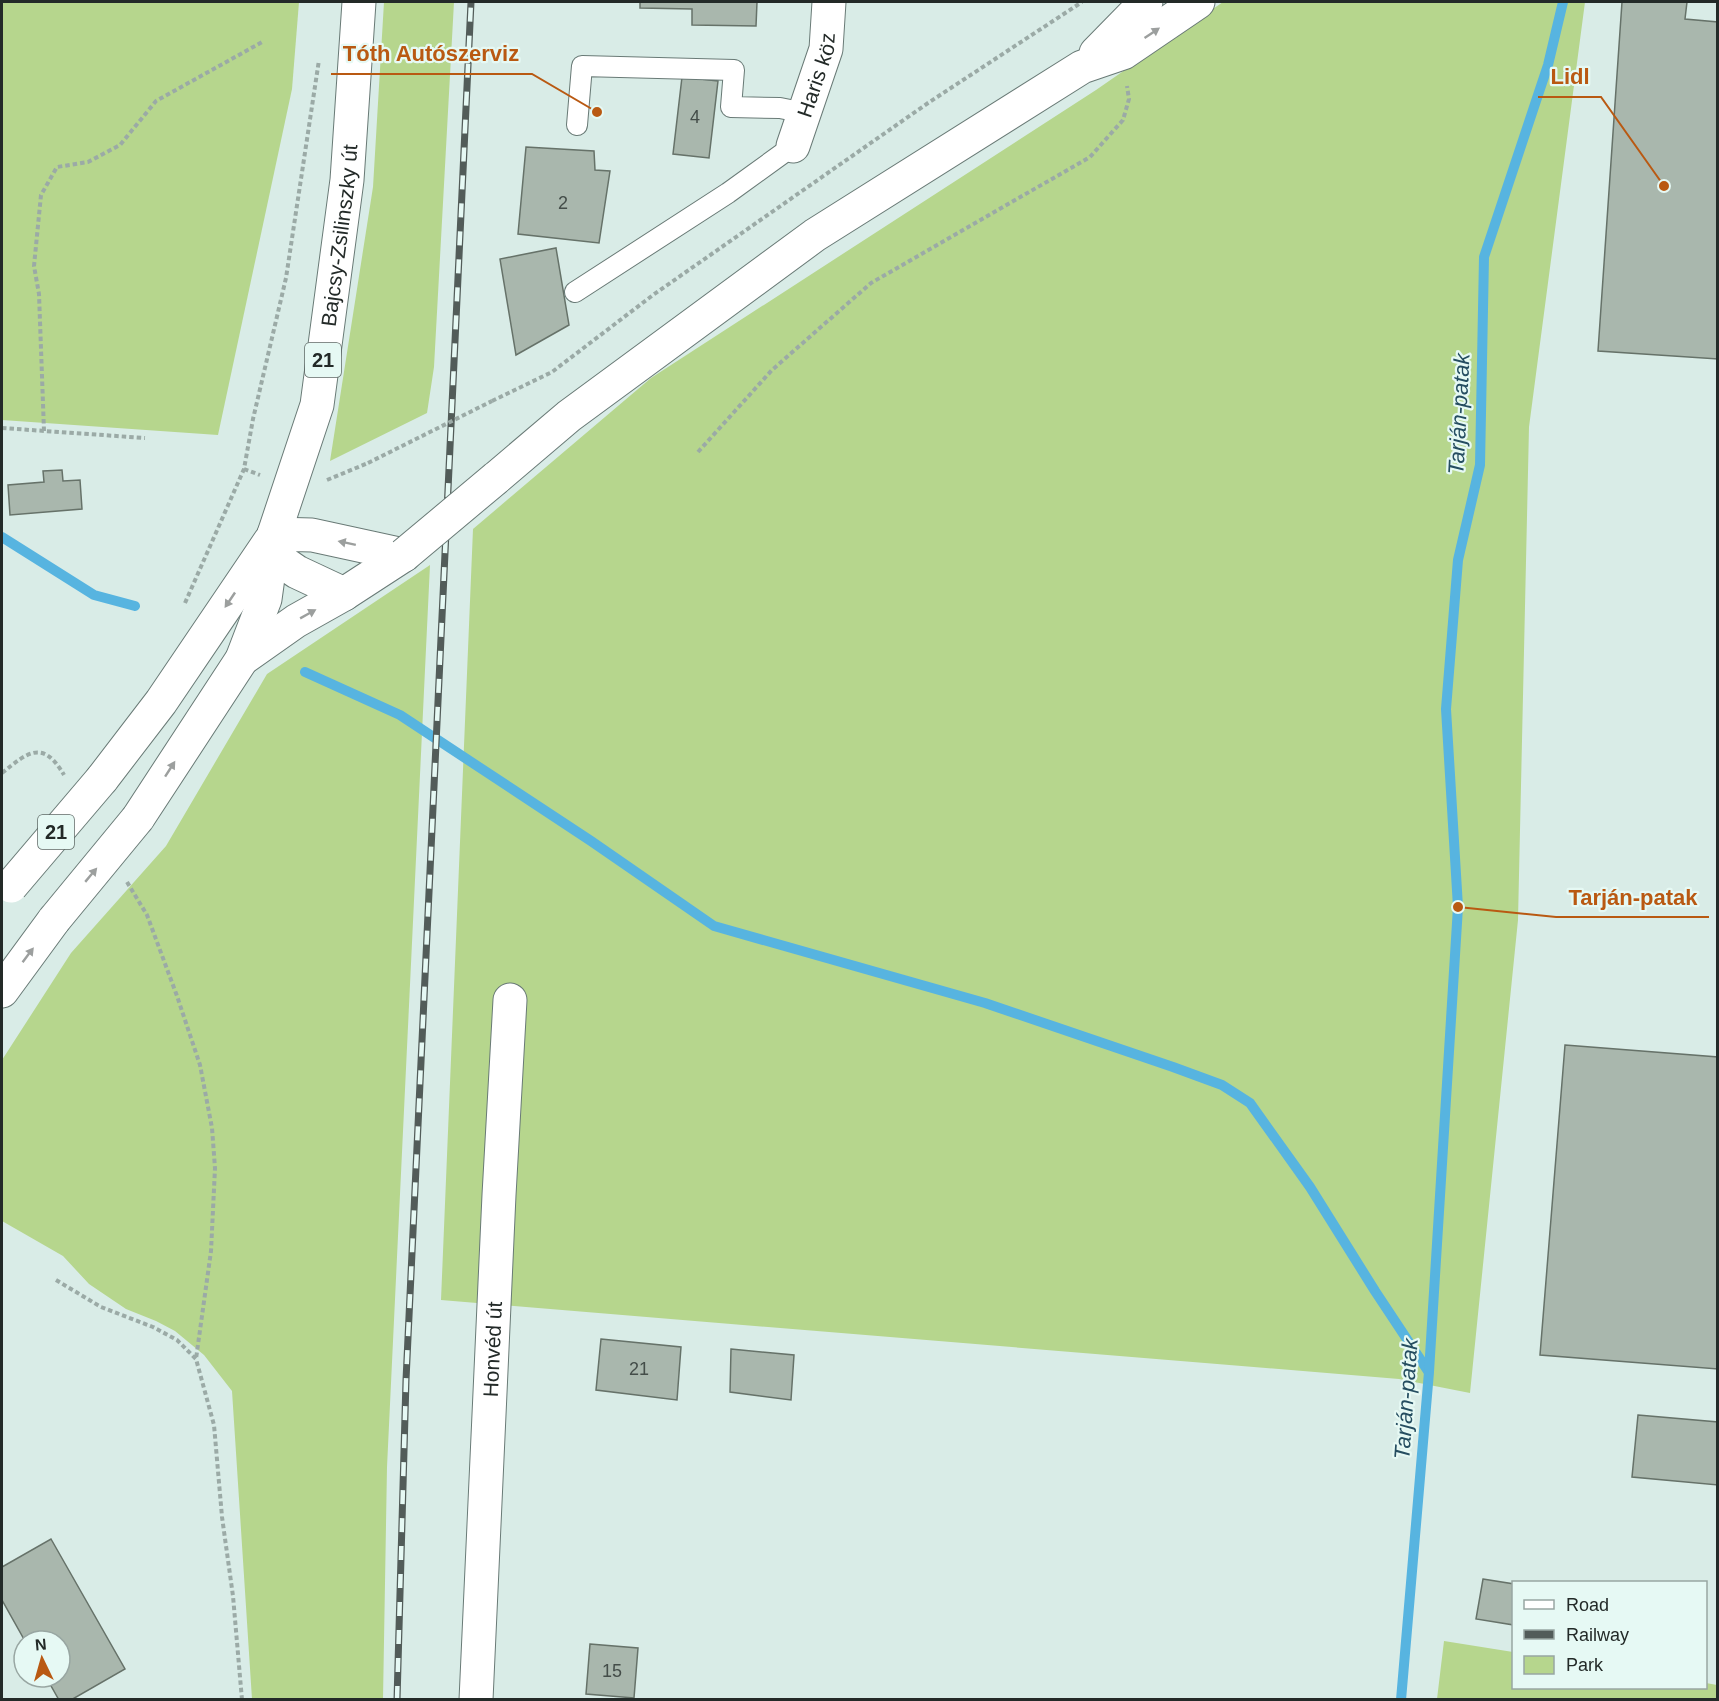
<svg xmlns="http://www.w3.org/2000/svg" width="1719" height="1701" font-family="Arial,sans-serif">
	<rect width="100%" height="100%" fill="#d9ece7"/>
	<g fill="#b6d68d">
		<path d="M 2,2 L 299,2 L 292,89 L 218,435 L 2,420 Z"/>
		<path d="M 384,2 L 454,2 L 434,367 L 427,413 L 330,461 L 373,187 Z"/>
		<path d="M 1223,2 L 1585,2 L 1529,427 L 1518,920 L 1470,1393 L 1399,1379 L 441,1300 L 473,529 L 651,378 L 1096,90 Z"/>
		<path d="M 430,565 L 387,1467 L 383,1699 L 252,1699 L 232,1391 L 204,1355 L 175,1331 L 156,1321 L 126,1309 L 89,1284 L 63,1256 L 2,1221 L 2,1060 L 71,953 L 166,846 L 267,674 Z"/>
		<path d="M 1444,1641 L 1513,1652 L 1514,1688 L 1706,1688 L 1706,1683 L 1717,1685 L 1717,1699 L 1437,1699 Z"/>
	</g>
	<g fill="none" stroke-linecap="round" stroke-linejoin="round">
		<g stroke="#57b4e0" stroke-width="10">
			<path d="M 2,537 L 94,595 L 135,606"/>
			<path d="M 305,672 L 400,715 L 591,841 L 714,926 L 985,1003 L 1173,1067 L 1222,1085 L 1250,1103 L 1310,1187 L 1375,1291 L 1428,1371"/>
			<path d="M 1401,1700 L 1429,1372 L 1458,907 L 1446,709 L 1458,560 L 1480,465 L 1484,257 L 1548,65 L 1563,2"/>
		</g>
	</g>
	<g fill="#a9b7ad" stroke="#667269" stroke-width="1.5">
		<path d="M 640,2 L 757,2 L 756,26 L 692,25 L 692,9 L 640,8 Z"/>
		<path d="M 1622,2 L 1687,2 L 1685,19 L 1718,22 L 1718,359 L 1598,351 Z"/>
		<path d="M 682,77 L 718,81 L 709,158 L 673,154 Z"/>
		<path d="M 526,147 L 594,151 L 595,170 L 610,171 L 599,243 L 518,234 Z"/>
		<path d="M 556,248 L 569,325 L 516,355 L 500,259 Z"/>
		<path d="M 62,470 L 63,481 L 80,480 L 82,509 L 10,515 L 8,485 L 44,482 L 43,471 Z"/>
		<path d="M 1565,1045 L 1718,1057 L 1718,1369 L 1540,1355 Z"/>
		<path d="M 601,1339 L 681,1347 L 677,1400 L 596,1390 Z"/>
		<path d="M 731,1349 L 794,1355 L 791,1400 L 730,1392 Z"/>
		<path d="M 1638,1415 L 1718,1422 L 1718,1485 L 1632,1477 Z"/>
		<path d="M 51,1539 L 125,1669 L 71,1700 L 59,1700 L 46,1677 L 60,1677 L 60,1641 L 25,1641 L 2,1600 L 2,1567 Z"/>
		<path d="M 1483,1579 L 1514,1584 L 1514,1625 L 1476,1619 Z"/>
		<path d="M 590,1644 L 638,1648 L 634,1698 L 586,1694 Z"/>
	</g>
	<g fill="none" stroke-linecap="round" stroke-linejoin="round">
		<defs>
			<g id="service">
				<path d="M 577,125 L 582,66 L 734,70 L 731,107 L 780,108 L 805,113"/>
				<path d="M 575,292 L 728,193 L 793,146"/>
			</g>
			<g id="minor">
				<path id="s1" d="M 793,146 L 826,49 L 829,2"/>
				<path id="s2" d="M 476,1700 L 499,1195 L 510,1000"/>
			</g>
			<g id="secondary">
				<path d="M 1096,53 L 1146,2"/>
				<path d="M 496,478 L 569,416 L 815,235 L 1082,67 L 1123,53 L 1198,2"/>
				<path d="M 344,594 L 297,572 L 281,561 L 274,534 L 312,535 L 404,555"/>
				<path d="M 242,659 L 296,621 L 344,594 L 404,555"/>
			</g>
			<g id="primary">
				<path d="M 102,779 L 161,702 L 270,541"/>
				<path id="s3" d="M 138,818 L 242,659 L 265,599 L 274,534 L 317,405 L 347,180 L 359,2"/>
				<path d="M 2,991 L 54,920"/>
			</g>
		</defs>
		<use href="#service" stroke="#697a76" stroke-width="22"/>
		<use href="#minor" stroke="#697a76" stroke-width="35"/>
		<use href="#secondary" stroke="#697a76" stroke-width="35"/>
		<use href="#primary" stroke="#697a76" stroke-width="35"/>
		<g stroke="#9baaa6" stroke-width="4" stroke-dasharray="4.5 3" stroke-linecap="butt">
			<path d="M 492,401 L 552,372 L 653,295 L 928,103 L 1082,2"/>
			<path d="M 2,428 L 145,438"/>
			<path d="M 44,431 L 39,294 L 34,266 L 41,195 L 57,167 L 88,162 L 120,145 L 156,101 L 264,41"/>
			<path d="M 698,452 L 772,370 L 871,283 L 1090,157 L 1123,120 L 1129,99 L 1127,86"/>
			<path d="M 244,469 L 260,475"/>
			<path d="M 327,480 L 368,463"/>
			<path d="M 185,603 L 244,469 L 253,419 L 286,278 L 319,60"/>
			<path d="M 2,773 C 28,752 43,739 64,775"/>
			<path d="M 127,882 L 147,915 L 177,996 L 200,1065 L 212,1128 L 215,1168 L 211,1251 L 196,1359"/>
			<path d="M 56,1280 L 101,1307 L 153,1327 L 177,1340 L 196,1359 L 214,1425 L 222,1517 L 233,1596 L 242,1700"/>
		</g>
		<use href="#service" stroke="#fff" stroke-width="20"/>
		<use href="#minor" stroke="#fff" stroke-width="33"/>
		<use href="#secondary" stroke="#fff" stroke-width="33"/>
		<use href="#primary" stroke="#fff" stroke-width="33"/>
		<defs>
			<path id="rail" d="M 397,1700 L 406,1380 L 471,2"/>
		</defs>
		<use href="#rail" stroke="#525c59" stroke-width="7"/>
		<use href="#rail" stroke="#e6f9f4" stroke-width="4.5" stroke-dasharray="14" stroke-linecap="butt"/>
		<defs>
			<path id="secondary-bridge" d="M 404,555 L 496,478"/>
			<g id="primary-bridge">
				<path d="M 11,886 L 102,779"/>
				<path d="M 54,920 L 138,818"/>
			</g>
		</defs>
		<use href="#secondary-bridge" stroke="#697a76" stroke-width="35" stroke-linecap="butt"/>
		<use href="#primary-bridge" stroke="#697a76" stroke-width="35" stroke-linecap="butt"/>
		<path stroke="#9baaa6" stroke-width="4" stroke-dasharray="4.5 3" stroke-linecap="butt" d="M 368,463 L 492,401"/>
		<use href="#secondary-bridge" stroke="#fff" stroke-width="33"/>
		<use href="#primary-bridge" stroke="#fff" stroke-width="33"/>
	</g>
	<defs><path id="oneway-solid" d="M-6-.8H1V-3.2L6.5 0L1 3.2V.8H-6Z" transform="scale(1.5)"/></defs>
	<g fill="#9c9f9e">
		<use href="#oneway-solid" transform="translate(1152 33) rotate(-34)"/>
		<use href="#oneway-solid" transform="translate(347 543) rotate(-168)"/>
		<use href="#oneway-solid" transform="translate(230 600) rotate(124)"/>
		<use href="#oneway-solid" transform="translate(308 614) rotate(-29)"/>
		<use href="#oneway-solid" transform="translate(170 769) rotate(-57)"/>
		<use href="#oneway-solid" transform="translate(91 875) rotate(-50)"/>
		<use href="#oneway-solid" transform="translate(28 955) rotate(-53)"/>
	</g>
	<g text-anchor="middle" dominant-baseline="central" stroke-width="4.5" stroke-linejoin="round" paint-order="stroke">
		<g font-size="18" fill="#444d49">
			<text x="695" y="117">4</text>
			<text x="563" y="203">2</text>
			<text x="639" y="1369">21</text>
			<text x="612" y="1671">15</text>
		</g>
		<g fill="#e6f9f4" stroke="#5e6865" stroke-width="1.5">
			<rect x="305" y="343" width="36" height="34" rx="4.5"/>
			<rect x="38" y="815" width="36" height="34" rx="4.5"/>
		</g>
		<g font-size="20" font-weight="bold" fill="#232a28">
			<text x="323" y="360">21</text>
			<text x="56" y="832">21</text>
		</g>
		<g font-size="21" fill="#232a28" stroke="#e6f9f4">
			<text stroke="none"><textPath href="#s1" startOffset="75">Haris köz</textPath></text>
			<text stroke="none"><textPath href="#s3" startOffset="627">Bajcsy-Zsilinszky út</textPath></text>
			<text stroke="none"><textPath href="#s2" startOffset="351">Honvéd út</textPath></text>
		</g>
		<g font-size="22" font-style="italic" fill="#254d60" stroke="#e6f9f4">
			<text transform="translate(1459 414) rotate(-87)">Tarján-patak</text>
			<text transform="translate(1406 1399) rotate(-86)">Tarján-patak</text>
		</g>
	</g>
	<path fill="none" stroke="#b95912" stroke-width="2" d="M597 112L532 74H331M1664 186L1601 97H1538M1458 907L1556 917H1709"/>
	<g fill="#b95912" stroke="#e6f9f4" stroke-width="2">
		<circle cx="597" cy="112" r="6"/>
		<circle cx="1664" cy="186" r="6"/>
		<circle cx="1458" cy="907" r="6"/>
	</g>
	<g font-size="22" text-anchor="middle" font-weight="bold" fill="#b95912" stroke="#e6f9f4" stroke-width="4.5" stroke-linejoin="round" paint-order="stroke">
		<text x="431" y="61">Tóth Autószerviz</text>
		<text x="1570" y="84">Lidl</text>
		<text x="1633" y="905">Tarján-patak</text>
	</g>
	<rect width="1719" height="1701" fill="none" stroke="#232a28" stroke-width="6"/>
	<rect x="1512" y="1581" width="195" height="108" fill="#e6f9f4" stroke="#98a6a2" stroke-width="1.5"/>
	<rect x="1524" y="1600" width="30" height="9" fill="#ffffff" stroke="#98a6a2" stroke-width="1.5"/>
	<text x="1566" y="1611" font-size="18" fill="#232a28">Road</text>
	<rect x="1524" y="1630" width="30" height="9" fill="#525c59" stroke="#98a6a2" stroke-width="1.5"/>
	<text x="1566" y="1641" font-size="18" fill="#232a28">Railway</text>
	<rect x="1524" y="1656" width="30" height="18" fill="#b6d68d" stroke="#98a6a2" stroke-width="1.5"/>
	<text x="1566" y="1671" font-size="18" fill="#232a28">Park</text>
	<g transform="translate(42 1659) rotate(355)"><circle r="28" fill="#e6f9f4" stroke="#98a6a2" stroke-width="1.5"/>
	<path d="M0-4.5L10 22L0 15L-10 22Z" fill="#b95912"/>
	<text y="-9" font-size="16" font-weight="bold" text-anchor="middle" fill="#232a28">N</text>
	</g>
</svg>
